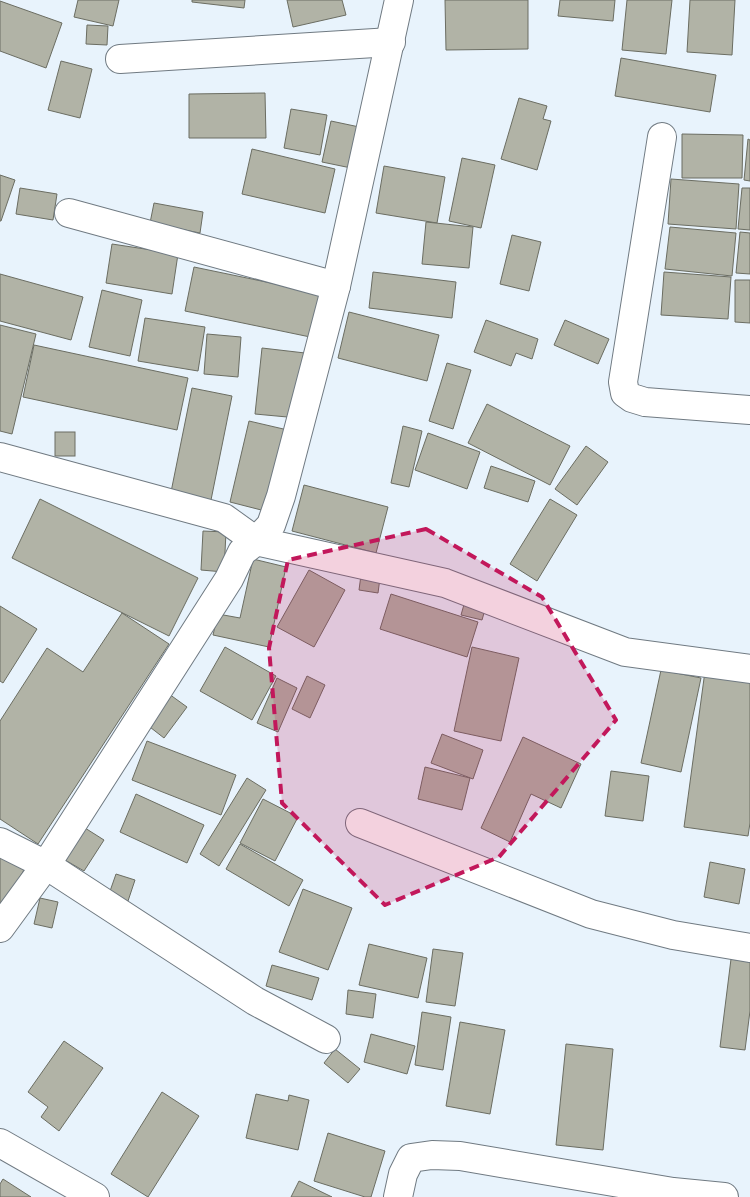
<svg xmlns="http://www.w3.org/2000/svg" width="750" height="1197" font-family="Quicksand,sans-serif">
	<rect width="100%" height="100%" fill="#e8f3fc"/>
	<g fill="#b1b3a6" stroke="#6b6d62">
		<path d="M 78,0 L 119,0 L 113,26 L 74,17 Z"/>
		<path d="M 192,0 L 245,0 L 244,8 L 192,2 Z"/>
		<path d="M 287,0 L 342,0 L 346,15 L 293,27 Z"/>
		<path d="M 445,0 L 528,0 L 528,49 L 446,50 Z"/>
		<path d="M 560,0 L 615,0 L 613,21 L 558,16 Z"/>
		<path d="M 627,0 L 672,0 L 666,54 L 622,50 Z"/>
		<path d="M 690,0 L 735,0 L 732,55 L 687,52 Z"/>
		<path d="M 0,1 L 62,23 L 46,68 L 0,51 Z"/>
		<path d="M 87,25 L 108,26 L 107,45 L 86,44 Z"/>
		<path d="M 621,58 L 716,75 L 710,112 L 615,96 Z"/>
		<path d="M 61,61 L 92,69 L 80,118 L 48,110 Z"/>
		<path d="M 265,93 L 266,138 L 189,138 L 189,94 Z"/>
		<path d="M 519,98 L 547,106 L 543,119 L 551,121 L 537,170 L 501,159 Z"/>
		<path d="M 291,109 L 327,115 L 320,155 L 284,148 Z"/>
		<path d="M 331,121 L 364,128 L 356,169 L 322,162 Z"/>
		<path d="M 682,134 L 743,135 L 742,178 L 682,178 Z"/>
		<path d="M 748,139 L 750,140 L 750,181 L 744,180 Z"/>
		<path d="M 252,149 L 335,169 L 325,213 L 242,194 Z"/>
		<path d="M 462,158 L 495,165 L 481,228 L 449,221 Z"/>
		<path d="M 384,166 L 445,177 L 437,223 L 376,213 Z"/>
		<path d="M 0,175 L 15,180 L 1,221 L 0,221 Z"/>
		<path d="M 671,179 L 739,184 L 736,229 L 668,224 Z"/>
		<path d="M 20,188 L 57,194 L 53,220 L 16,214 Z"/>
		<path d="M 742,188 L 750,188 L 750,230 L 738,229 Z"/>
		<path d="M 154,203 L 203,212 L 200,233 L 150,223 Z"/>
		<path d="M 426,222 L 473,227 L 469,268 L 422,264 Z"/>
		<path d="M 670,227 L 736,233 L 732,276 L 665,269 Z"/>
		<path d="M 740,232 L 750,233 L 750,274 L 736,273 Z"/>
		<path d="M 512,235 L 541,242 L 529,291 L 500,284 Z"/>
		<path d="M 112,244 L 178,254 L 172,294 L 106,283 Z"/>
		<path d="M 194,267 L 324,294 L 315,338 L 185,311 Z"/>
		<path d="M 373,272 L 456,282 L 452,318 L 369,308 Z"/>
		<path d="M 664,272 L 731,277 L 728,319 L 661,315 Z"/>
		<path d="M 0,274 L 83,297 L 71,340 L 0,321 Z"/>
		<path d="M 735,280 L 750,280 L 750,323 L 735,322 Z"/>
		<path d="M 102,290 L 142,300 L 130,356 L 89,347 Z"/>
		<path d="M 349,312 L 439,335 L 427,381 L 338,358 Z"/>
		<path d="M 145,318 L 205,327 L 198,371 L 138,361 Z"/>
		<path d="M 486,320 L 538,339 L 532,359 L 516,353 L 511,366 L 474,352 Z"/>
		<path d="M 565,320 L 609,339 L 598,364 L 554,345 Z"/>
		<path d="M 0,325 L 36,334 L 12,434 L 0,431 Z"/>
		<path d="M 207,334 L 241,337 L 238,377 L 204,374 Z"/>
		<path d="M 34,345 L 188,378 L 177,430 L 23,397 Z"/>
		<path d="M 262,348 L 305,353 L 298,418 L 255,414 Z"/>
		<path d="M 447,363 L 471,370 L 453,429 L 429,421 Z"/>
		<path d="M 192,388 L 232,396 L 211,500 L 171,492 Z"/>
		<path d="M 487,404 L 570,446 L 550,485 L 468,443 Z"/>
		<path d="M 249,421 L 292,431 L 273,513 L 230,502 Z"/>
		<path d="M 403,426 L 422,431 L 409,487 L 391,483 Z"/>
		<rect x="55" y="432" width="20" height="24"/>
		<path d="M 428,433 L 480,452 L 467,489 L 415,470 Z"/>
		<path d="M 586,446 L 608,462 L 577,505 L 555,489 Z"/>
		<path d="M 491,466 L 535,481 L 528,502 L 484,488 Z"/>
		<path d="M 304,485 L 388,507 L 376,553 L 292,531 Z"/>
		<path d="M 40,499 L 198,578 L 169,636 L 12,558 Z"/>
		<path d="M 550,499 L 577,515 L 537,581 L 510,564 Z"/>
		<path d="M 203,531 L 226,532 L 224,572 L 201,570 Z"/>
		<path d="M 253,559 L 286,567 L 269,647 L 213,635 L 218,614 L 240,618 Z"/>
		<path d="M 309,570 L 345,590 L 314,647 L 277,627 Z"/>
		<path d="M 361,575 L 380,578 L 378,593 L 359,590 Z"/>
		<path d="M 391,594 L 478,622 L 467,657 L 380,629 Z"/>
		<path d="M 465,601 L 486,606 L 482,620 L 461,615 Z"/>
		<path d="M 0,606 L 37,629 L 3,683 L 0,681 Z"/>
		<path d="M 122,613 L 169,644 L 38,844 L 0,819 L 0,721 L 47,648 L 83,672 Z"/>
		<path d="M 225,647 L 276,676 L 252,720 L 200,691 Z"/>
		<path d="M 472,647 L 519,658 L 501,741 L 454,731 Z"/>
		<path d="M 661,670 L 701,678 L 681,772 L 641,763 Z"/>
		<path d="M 705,671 L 750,680 L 750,823 L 748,836 L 684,827 Z"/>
		<path d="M 307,676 L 325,685 L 310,718 L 292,709 Z"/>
		<path d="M 277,678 L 297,688 L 278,732 L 257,723 Z"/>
		<path d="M 169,694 L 187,707 L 164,738 L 146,724 Z"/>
		<path d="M 442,734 L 483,750 L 473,779 L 431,763 Z"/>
		<path d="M 523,737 L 581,764 L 561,808 L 531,794 L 510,842 L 481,828 Z"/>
		<path d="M 147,741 L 236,775 L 221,815 L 132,780 Z"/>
		<path d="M 425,767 L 470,778 L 462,810 L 418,799 Z"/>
		<path d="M 611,771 L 649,776 L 643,821 L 605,816 Z"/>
		<path d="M 247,778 L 266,790 L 219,866 L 200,854 Z"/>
		<path d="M 136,794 L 204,825 L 187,863 L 120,832 Z"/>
		<path d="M 263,799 L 298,817 L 275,861 L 240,843 Z"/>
		<path d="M 85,828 L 104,840 L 84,871 L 65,860 Z"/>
		<path d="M 240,844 L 303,880 L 289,906 L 226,869 Z"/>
		<path d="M 1,856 L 24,870 L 0,910 L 0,859 Z"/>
		<path d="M 710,862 L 745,869 L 739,904 L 704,897 Z"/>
		<path d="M 116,874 L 135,880 L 128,901 L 109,894 Z"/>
		<path d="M 303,889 L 352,908 L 328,970 L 279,952 Z"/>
		<path d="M 40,898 L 58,902 L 52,928 L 34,924 Z"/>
		<path d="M 369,944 L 427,958 L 418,998 L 359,985 Z"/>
		<path d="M 433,949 L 463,953 L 455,1006 L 426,1002 Z"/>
		<path d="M 731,959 L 750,962 L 750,1011 L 745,1050 L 720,1047 Z"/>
		<path d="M 272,965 L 319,978 L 312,1000 L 266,986 Z"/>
		<path d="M 348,990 L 376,994 L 373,1018 L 346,1014 Z"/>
		<path d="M 422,1012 L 451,1017 L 443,1070 L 415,1065 Z"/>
		<path d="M 460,1022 L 505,1030 L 490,1114 L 446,1106 Z"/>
		<path d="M 371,1034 L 415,1046 L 407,1074 L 364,1062 Z"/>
		<path d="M 64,1041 L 103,1068 L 59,1131 L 41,1117 L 48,1107 L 28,1092 Z"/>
		<path d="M 566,1044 L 613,1049 L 603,1150 L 556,1145 Z"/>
		<path d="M 335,1049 L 360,1069 L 348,1083 L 324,1063 Z"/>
		<path d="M 162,1092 L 199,1116 L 148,1197 L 111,1174 Z"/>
		<path d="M 256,1094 L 288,1101 L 289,1095 L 309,1100 L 298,1150 L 246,1138 Z"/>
		<path d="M 328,1133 L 385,1151 L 371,1197 L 365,1197 L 314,1181 Z"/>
		<path d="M 3,1179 L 31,1197 L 0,1197 L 0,1184 Z"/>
		<path d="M 299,1181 L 332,1197 L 291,1197 Z"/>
	</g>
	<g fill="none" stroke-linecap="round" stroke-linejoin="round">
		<defs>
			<g id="street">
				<path d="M 399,0 L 336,286 L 281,496 L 271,525 L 256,541 L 445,583 L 625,652 L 750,669"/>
				<path d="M 120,59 L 391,42"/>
				<path d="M 662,137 L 623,382 L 625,393 L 632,398 L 645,402 L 750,410"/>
				<path d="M 69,213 L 336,286"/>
				<path d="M 0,457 L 224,518 L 256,541 L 242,552 L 229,579 L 46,865 L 0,928"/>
				<path d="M 360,823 L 591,914 L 673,935 L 750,948"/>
				<path d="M 0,842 L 46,865 L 255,1001 L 326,1039"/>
				<path d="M 0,1143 L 95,1197"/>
				<path d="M 398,1197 L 403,1174 L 411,1158 L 432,1155 L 460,1156 L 673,1192 L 724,1197"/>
			</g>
		</defs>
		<use href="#street" stroke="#707a82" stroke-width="30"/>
		<use href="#street" stroke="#fff" stroke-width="28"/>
	</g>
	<path fill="#c2185b" fill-opacity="0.2" stroke="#c2185b" stroke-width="4" stroke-dasharray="10 6" stroke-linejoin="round" d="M 426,529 L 542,597 L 616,720 L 499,857 L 385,905 L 282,803 L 269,648 L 288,560 Z"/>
</svg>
